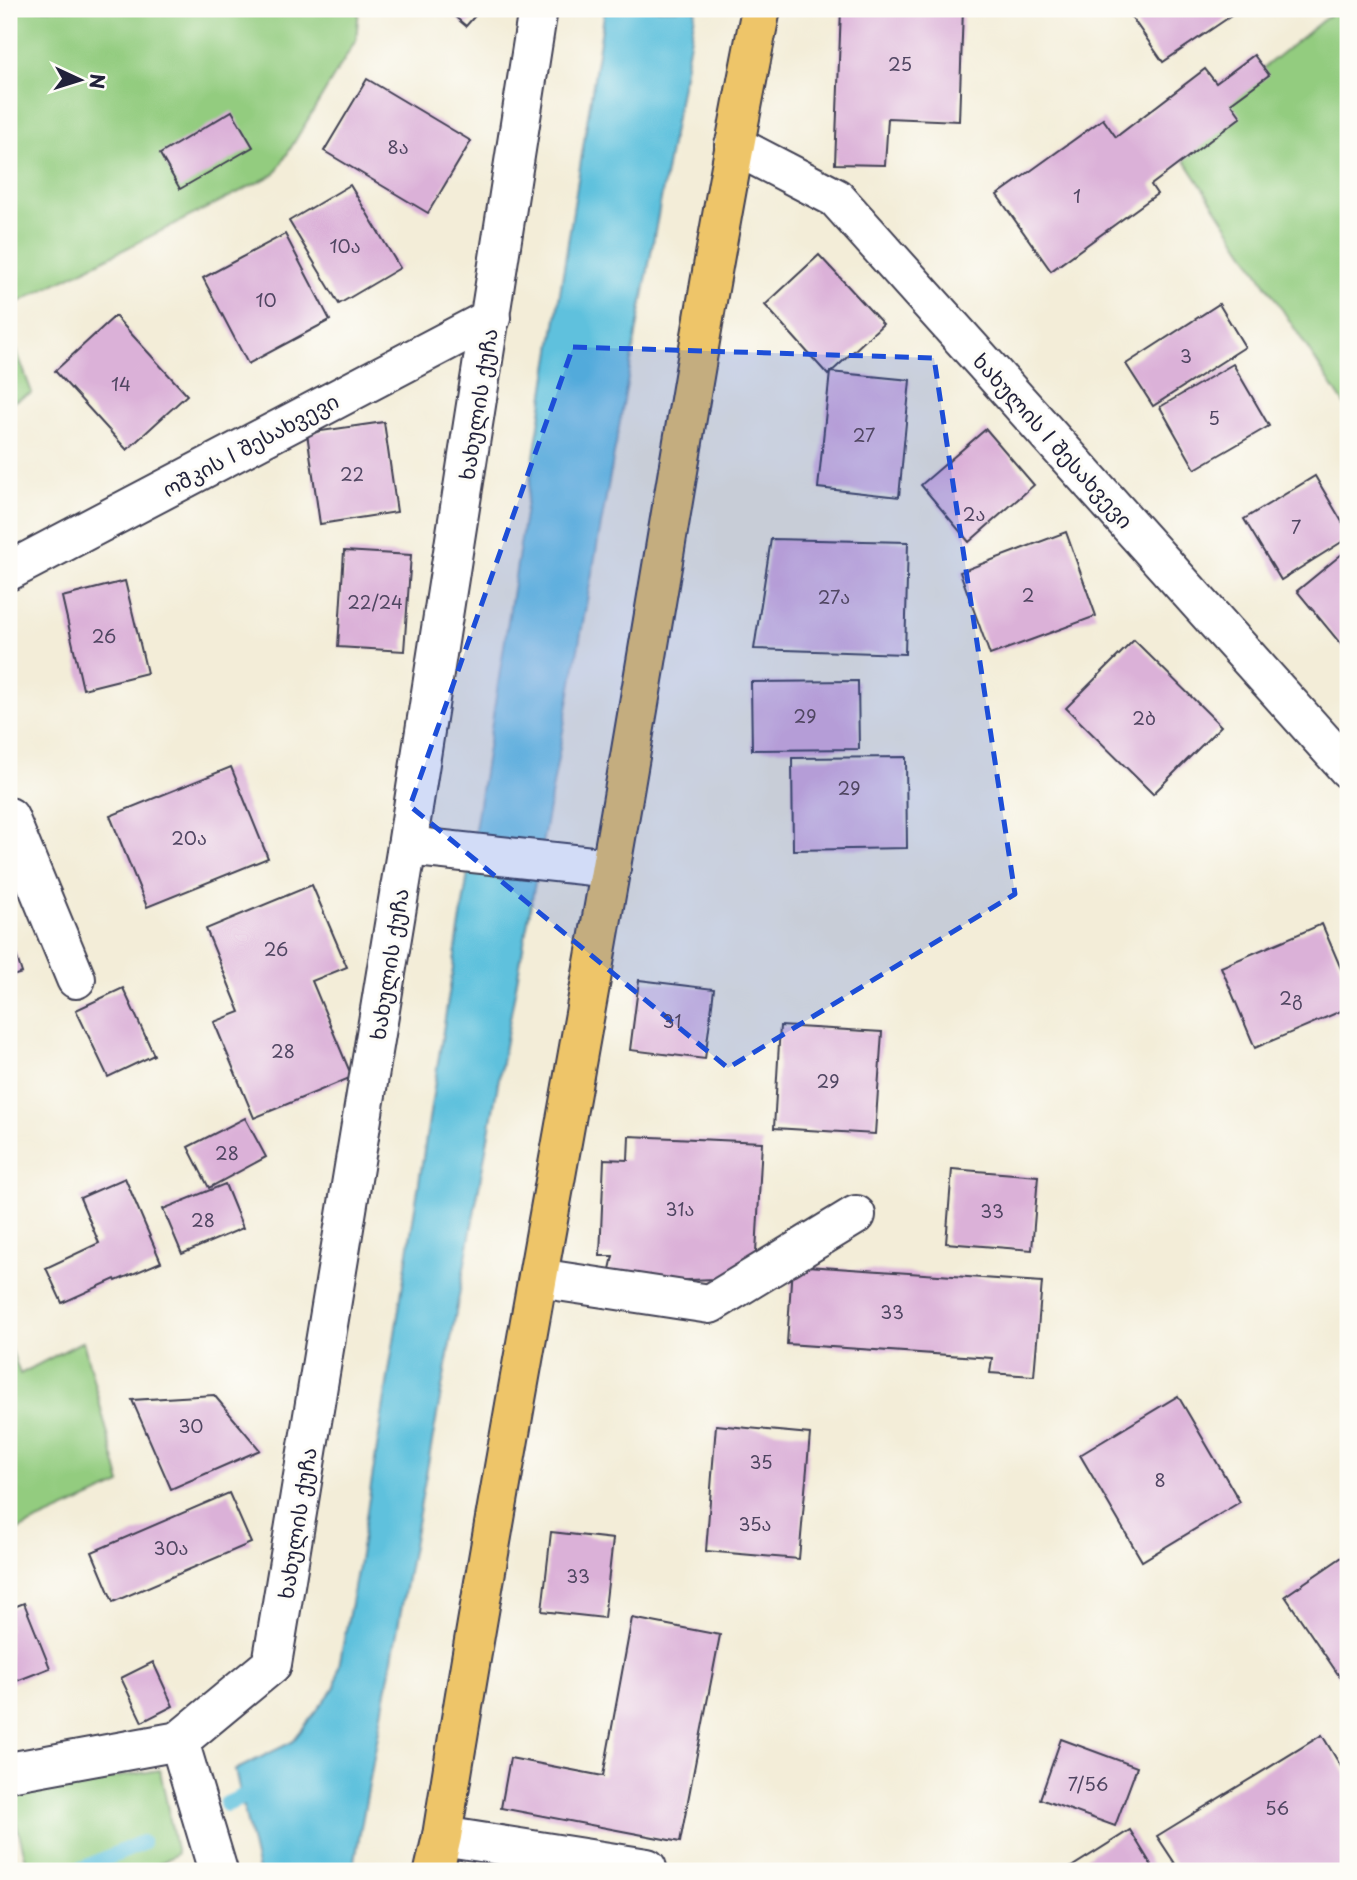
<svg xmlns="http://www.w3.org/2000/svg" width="1357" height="1880" font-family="'Playpen Sans','Noto Sans Georgian',sans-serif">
	<rect width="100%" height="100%" fill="#fdfcf7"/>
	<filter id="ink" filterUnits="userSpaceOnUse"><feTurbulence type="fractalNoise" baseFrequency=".0143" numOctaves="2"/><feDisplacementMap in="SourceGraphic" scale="14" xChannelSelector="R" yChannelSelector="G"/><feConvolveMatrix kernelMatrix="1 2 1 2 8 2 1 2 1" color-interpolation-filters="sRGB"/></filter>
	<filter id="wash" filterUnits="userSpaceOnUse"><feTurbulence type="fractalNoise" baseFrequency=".00686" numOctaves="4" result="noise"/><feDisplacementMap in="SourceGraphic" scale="28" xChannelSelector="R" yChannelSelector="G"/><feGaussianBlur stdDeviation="1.57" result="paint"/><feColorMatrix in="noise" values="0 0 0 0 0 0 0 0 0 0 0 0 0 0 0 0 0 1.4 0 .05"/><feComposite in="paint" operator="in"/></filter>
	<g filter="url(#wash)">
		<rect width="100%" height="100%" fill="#f3edd8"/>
		<g fill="#93cc7f" stroke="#5a775d" stroke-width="2">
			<path d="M 9,9 L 359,9 L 356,40 L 275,174 L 9,307 Z"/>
			<path d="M 1337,9 L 1348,9 L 1348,405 L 1346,407 L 1172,141 Z"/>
			<path d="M 9,330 L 32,393 L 9,403 Z"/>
			<path d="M 83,1341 L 121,1484 L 9,1534 L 9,1343 L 20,1374 Z"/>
			<path d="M 160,1770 L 177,1854 L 146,1871 L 29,1871 L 9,1795 Z"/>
		</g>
		<path fill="#5ec1dd" stroke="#40728c" stroke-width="2" d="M 605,9 L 696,9 L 353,1871 L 258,1871 L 235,1770 L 292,1742 L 335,1687 L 359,1561 Z"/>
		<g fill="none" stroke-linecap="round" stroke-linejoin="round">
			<g stroke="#5ec1dd" stroke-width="16">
				<path d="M 227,1804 L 260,1789"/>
				<path d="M 77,1871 L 142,1843"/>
			</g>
		</g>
		<g id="blocks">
			<g fill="#dbb1d8">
				<path d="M 446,9 L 481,9 L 466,26 Z"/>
				<path d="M 841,9 L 963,9 L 959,121 L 888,118 L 885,165 L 835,164 Z"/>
				<path d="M 1126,9 L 1227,9 L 1231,16 L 1163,62 Z"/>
				<path d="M 1254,55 L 1269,75 L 1231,103 L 1241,117 L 1151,185 L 1157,194 L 1051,271 L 997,195 L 1103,119 L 1116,137 L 1205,69 L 1216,83 Z"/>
				<path d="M 367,79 L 471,141 L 428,213 L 324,151 Z"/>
				<path d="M 232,111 L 253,147 L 180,189 L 160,154 Z"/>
				<path d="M 350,185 L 400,268 L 339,304 L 289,221 Z"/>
				<path d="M 285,234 L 330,320 L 248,364 L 203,278 Z"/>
				<path d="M 819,255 L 883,324 L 828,375 L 765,305 Z"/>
				<path d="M 1219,304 L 1245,347 L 1153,406 L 1126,364 Z"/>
				<path d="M 115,316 L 187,395 L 127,450 L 55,371 Z"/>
				<path d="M 1233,364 L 1269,426 L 1195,469 L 1160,407 Z"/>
				<path d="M 830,372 L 910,380 L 899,497 L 818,488 Z"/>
				<path d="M 384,422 L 397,512 L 320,524 L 307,433 Z"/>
				<path d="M 986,429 L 1034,485 L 969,542 L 921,485 Z"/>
				<path d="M 1315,476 L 1348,532 L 1348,538 L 1281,580 L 1244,519 Z"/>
				<path d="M 1066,532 L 1096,616 L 990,655 L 960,572 Z"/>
				<path d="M 771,539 L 908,542 L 905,654 L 754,649 Z"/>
				<path d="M 1348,549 L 1348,653 L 1297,591 Z"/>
				<path d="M 344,551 L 411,555 L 404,651 L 338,647 Z"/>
				<path d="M 125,581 L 147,673 L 83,689 L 62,597 Z"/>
				<path d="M 1134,640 L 1221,726 L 1153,794 L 1066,708 Z"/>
				<path d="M 858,681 L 859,749 L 752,750 L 751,682 Z"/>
				<path d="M 906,757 L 907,848 L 793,850 L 792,758 Z"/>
				<path d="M 231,767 L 268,858 L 147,907 L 110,816 Z"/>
				<path d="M 312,885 L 347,967 L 312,981 L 352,1077 L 254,1118 L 214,1022 L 240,1012 L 206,929 Z"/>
				<path d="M 1322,924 L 1348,985 L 1348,1008 L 1255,1048 L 1221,967 Z"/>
				<path d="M 9,933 L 22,973 L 9,977 Z"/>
				<path d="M 639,980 L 714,989 L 705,1059 L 630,1050 Z"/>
				<path d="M 123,988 L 154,1055 L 108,1077 L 76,1010 Z"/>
				<path d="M 780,1026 L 882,1032 L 875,1134 L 774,1128 Z"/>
				<path d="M 245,1118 L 266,1157 L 209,1188 L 188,1147 Z"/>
				<path d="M 629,1136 L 762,1142 L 755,1271 L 716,1279 L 607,1283 L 613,1256 L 600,1256 L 604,1159 L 628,1160 Z"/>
				<path d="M 952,1169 L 1038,1176 L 1032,1250 L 946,1243 Z"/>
				<path d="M 125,1178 L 161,1262 L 116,1281 L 115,1279 L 62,1303 L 46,1268 L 99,1243 L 80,1198 Z"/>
				<path d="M 225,1184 L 243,1228 L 182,1254 L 163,1209 Z"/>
				<path d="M 792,1265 L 1042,1282 L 1034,1376 L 990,1373 L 992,1358 L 787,1344 Z"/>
				<path d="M 214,1395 L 260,1450 L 171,1489 L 132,1400 Z"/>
				<path d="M 1178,1396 L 1240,1502 L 1142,1561 L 1080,1455 Z"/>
				<path d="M 716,1425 L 810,1434 L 799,1559 L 706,1551 Z"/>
				<path d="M 229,1493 L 251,1543 L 113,1602 L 92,1552 Z"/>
				<path d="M 551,1532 L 613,1539 L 604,1618 L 542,1611 Z"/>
				<path d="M 1348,1553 L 1348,1689 L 1285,1596 Z"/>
				<path d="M 24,1603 L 50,1668 L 9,1684 L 9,1609 Z"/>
				<path d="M 632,1618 L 720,1635 L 680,1842 L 501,1808 L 510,1758 L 603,1776 Z"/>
				<path d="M 153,1662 L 173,1706 L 142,1722 L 121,1678 Z"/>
				<path d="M 1322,1735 L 1348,1778 L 1348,1871 L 1180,1871 L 1157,1836 Z"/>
				<path d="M 1061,1739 L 1137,1767 L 1115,1826 L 1040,1799 Z"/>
				<path d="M 1130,1830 L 1155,1871 L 1065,1871 Z"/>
			</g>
		</g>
	</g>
	<g filter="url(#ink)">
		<use href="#blocks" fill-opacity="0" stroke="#414053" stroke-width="2"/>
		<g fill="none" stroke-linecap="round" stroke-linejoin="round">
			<defs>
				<g id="minor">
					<path d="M 734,145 L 836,198 L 1348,769"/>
					<path d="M 9,571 L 491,318"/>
					<path d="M 9,817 L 76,979"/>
					<path d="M 407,846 L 611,868"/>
					<path d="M 538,1278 L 710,1304 L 856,1215"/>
					<path d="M 9,1772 L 179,1741"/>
					<path d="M 442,1836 L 647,1868"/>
					<path d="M 218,1871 L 179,1741 L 272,1664 L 407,846 L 538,9"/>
				</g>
				<path id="major" d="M 434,1871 L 442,1836 C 493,1514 554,1193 610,872 C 661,584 704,295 761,9"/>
			</defs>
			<use href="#minor" stroke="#414053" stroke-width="42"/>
			<use href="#major" stroke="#414053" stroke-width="42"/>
			<use href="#minor" stroke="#fff" stroke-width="38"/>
			<use href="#major" stroke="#eec569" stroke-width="38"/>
		</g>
	</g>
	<path fill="#1d4ed8" fill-opacity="0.2" stroke="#1d4ed8" stroke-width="5" stroke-dasharray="14 9" stroke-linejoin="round" d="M 573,347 L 934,358 L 1015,894 L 728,1068 L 410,806 Z"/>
	<g text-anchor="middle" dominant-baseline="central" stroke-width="6" stroke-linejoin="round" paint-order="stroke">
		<g font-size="18" fill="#504662">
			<text x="900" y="63">25</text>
			<text x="398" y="146">8ა</text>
			<text x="1077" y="195">1</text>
			<text x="345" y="245">10ა</text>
			<text x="266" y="299">10</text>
			<text x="1186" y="355">3</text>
			<text x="121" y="383">14</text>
			<text x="1214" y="417">5</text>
			<text x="864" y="434">27</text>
			<text x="352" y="473">22</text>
			<text x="974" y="513">2ა</text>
			<text x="1296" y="526">7</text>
			<text x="1028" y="594">2</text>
			<text x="834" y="596">27ა</text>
			<text x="375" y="601">22/24</text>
			<text x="104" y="635">26</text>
			<text x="805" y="715">29</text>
			<text x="1144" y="717">2ბ</text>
			<text x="849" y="787">29</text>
			<text x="189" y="837">20ა</text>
			<text x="276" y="948">26</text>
			<text x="1291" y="997">2გ</text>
			<text x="672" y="1020">31</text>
			<text x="283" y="1050">28</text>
			<text x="828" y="1080">29</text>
			<text x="227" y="1152">28</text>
			<text x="680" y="1208">31ა</text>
			<text x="992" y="1210">33</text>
			<text x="203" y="1219">28</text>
			<text x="892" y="1311">33</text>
			<text x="191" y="1425">30</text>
			<text x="761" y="1461">35</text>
			<text x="1160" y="1479">8</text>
			<text x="755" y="1523">35ა</text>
			<text x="171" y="1547">30ა</text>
			<text x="578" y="1575">33</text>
			<text x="1088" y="1783">7/56</text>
			<text x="1277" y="1807">56</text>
		</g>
		<g font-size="21" fill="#22223b" stroke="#fdfcf7">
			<text transform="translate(477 404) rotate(-81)">ხახულის ქუჩა</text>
			<text transform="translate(1054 440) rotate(48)">ხახულის I შესახვევი</text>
			<text transform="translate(250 444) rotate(-28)">ოშკის I შესახვევი</text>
			<text transform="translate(388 964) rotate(-81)">ხახულის ქუჩა</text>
			<text transform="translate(296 1523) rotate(-81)">ხახულის ქუჩა</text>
		</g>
	</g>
	<rect width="1357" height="1880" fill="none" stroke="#fdfcf7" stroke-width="35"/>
	<g transform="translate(80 80) rotate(94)" stroke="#fdfcf7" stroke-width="5" paint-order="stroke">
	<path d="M0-5L12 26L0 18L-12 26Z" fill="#22223b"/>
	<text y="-10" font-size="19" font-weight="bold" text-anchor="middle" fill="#22223b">N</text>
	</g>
</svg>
